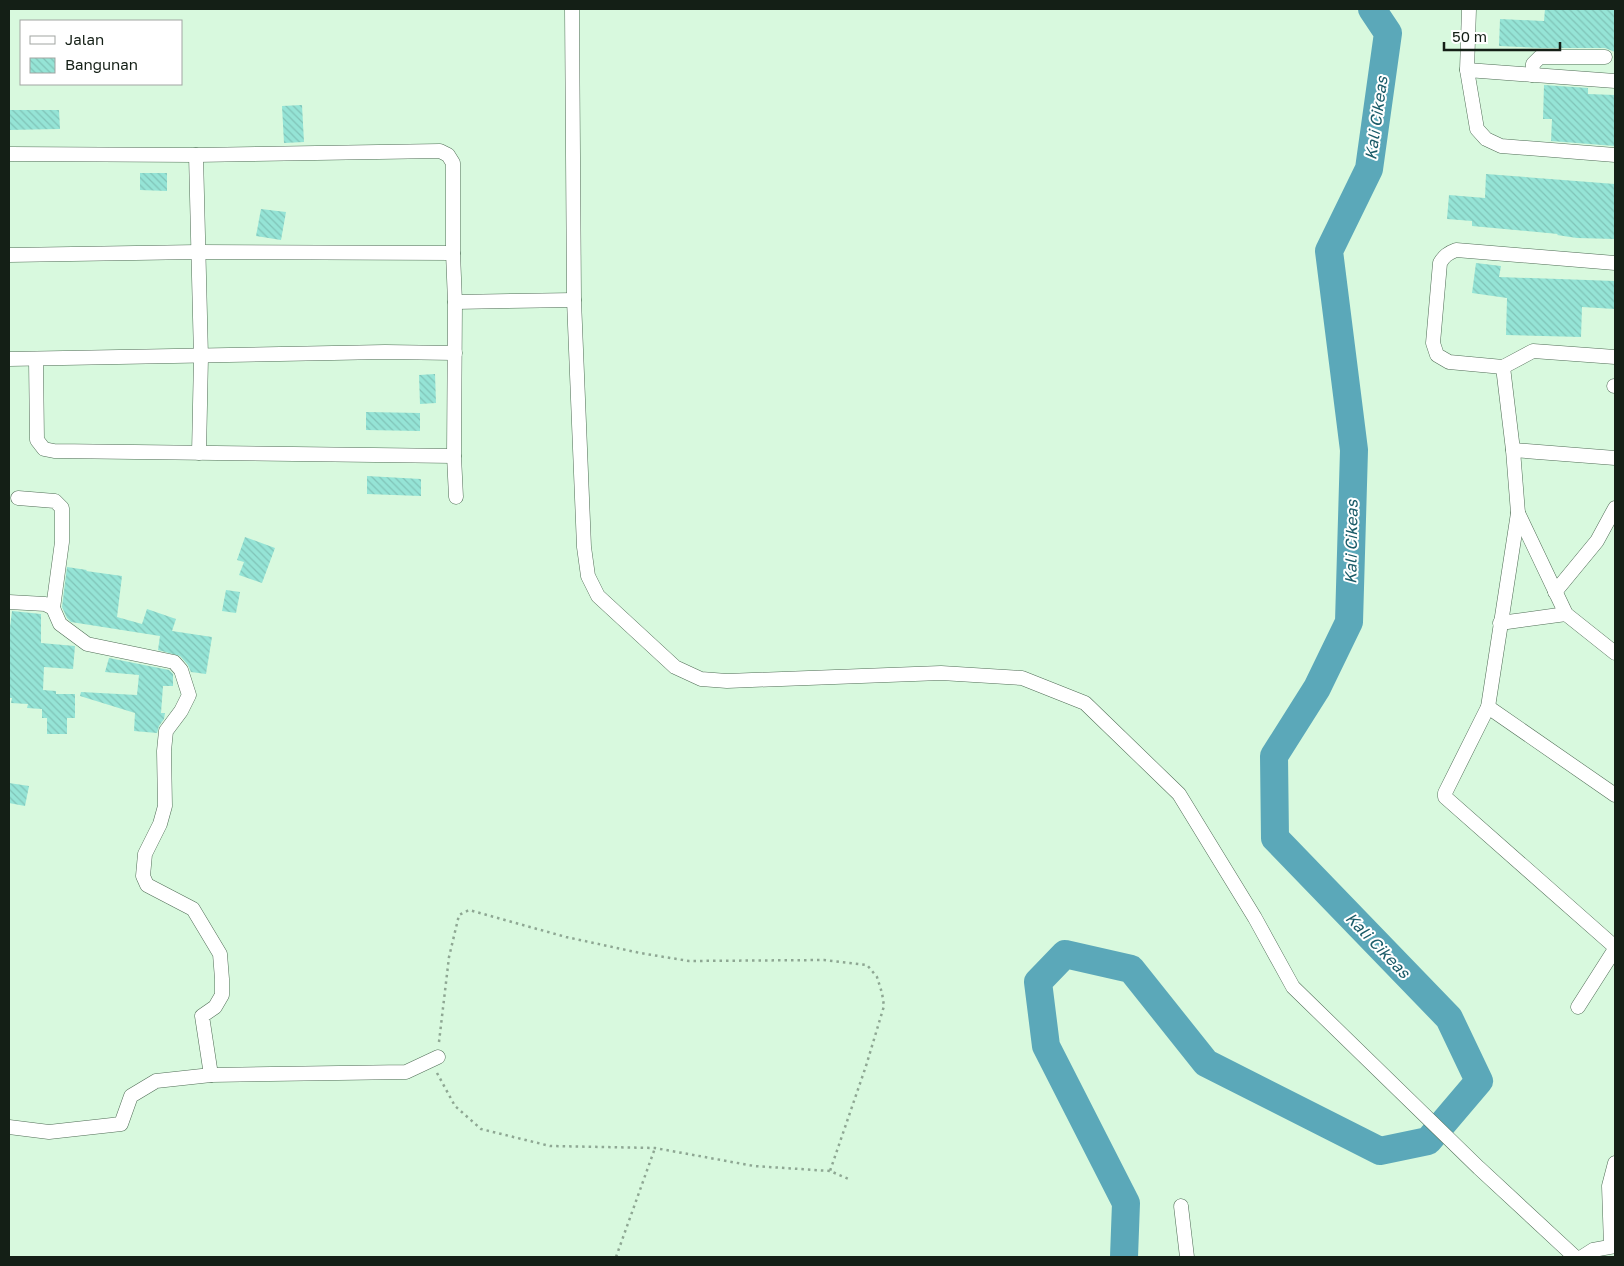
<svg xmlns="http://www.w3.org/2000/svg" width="1624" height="1266" font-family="'Golos Text',sans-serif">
	<defs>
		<pattern id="building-back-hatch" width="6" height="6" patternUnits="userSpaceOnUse" patternTransform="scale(1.25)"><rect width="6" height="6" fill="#95e4d6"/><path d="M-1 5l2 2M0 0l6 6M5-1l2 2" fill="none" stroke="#80c3b7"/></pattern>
	</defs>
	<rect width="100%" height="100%" fill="#d8f9de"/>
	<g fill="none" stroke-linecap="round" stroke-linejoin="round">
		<path stroke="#5ba8b9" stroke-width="28" d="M 1124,1257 L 1126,1203 L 1046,1046 L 1038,982 L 1065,954 L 1131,969 L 1206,1063 L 1380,1151 L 1428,1141 L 1479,1081 L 1449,1018 L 1275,838 L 1274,756 L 1317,688 L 1349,622 L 1354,450 L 1329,251 L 1369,169 L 1388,33 L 1372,9"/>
	</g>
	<g fill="url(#building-back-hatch)">
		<path d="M 1545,9 L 1615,9 L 1615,52 L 1605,48 L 1541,48 L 1499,46 L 1500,19 L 1544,21 Z"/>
		<path d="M 1544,85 L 1588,88 L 1588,94 L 1615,95 L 1615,146 L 1551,141 L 1552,119 L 1543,119 Z"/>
		<path d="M 302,105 L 304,142 L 284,143 L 282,106 Z"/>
		<path d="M 9,110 L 59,110 L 60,129 L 9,130 Z"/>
		<path d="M 140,173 L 167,173 L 167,191 L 140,190 Z"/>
		<path d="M 1486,174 L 1615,184 L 1615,239 L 1577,238 L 1557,235 L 1558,234 L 1472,226 L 1472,221 L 1447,219 L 1449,195 L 1485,198 Z"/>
		<path d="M 261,209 L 286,212 L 281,240 L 256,236 Z"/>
		<path d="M 1476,263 L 1501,266 L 1499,277 L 1615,281 L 1615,309 L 1582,307 L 1581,337 L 1506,335 L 1507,298 L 1472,293 Z"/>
		<path d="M 435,374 L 436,403 L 420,404 L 419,375 Z"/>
		<path d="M 366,412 L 420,413 L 420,431 L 366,430 Z"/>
		<path d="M 367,476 L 421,479 L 421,496 L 367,494 Z"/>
		<path d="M 245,537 L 275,548 L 262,583 L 239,575 L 244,562 L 237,560 Z"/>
		<path d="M 67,567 L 87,570 L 86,571 L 122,576 L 117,617 L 142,624 L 147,609 L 176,619 L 172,631 L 212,637 L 206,674 L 191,672 L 188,665 L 180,656 L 158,650 L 160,636 L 71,622 L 67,618 L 62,607 Z"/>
		<path d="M 226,590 L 240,592 L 236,613 L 222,611 Z"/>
		<path d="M 12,611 L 41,614 L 41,643 L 75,646 L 73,669 L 44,667 L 43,690 L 56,691 L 56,694 L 75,694 L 75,718 L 67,718 L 67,734 L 47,734 L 47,718 L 42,718 L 42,709 L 27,708 L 28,704 L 11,703 L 12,698 L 9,698 L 9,636 Z"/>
		<path d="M 109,658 L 169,670 L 173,674 L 173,686 L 163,686 L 161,713 L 165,713 L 164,719 L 159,726 L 157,733 L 134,731 L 135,713 L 80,696 L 81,692 L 137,695 L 139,675 L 105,672 Z"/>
		<path d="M 9,783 L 29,786 L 25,806 L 9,803 Z"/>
	</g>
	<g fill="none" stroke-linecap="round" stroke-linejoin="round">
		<defs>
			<g id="minor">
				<path d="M 572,9 L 574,300 L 584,547 L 588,576 L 598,596 L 675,667 L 701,679 L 727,681 L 941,673 L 1022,678 L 1085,703 L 1179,794 L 1255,918 L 1293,987 L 1479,1168 L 1575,1257"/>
				<path d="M 1469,9 L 1467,70 L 1477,129 L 1486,139 L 1501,146 L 1615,155"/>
				<path d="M 1467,70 L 1615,81"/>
				<path d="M 1532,75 L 1533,64 L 1540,57 L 1605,57"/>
				<path d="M 9,154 L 196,155 L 440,151 L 448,155 L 453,163 L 453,253 L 455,302 L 454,456 L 456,497"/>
				<path d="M 196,155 L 201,357 L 199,453"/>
				<path d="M 9,255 L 198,252 L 453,253"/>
				<path d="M 1615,263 L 1456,250 C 1448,253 1444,256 1440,263 L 1433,343 L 1437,355 L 1449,362 L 1503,367 L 1533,351 L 1615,357"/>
				<path d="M 455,302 L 574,300"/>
				<path d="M 9,359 L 385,352 L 455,353"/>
				<path d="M 36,360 L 37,440 L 44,449 L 54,451 L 454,456"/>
				<path d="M 1503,367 L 1513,450 L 1518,513 L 1488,707 L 1445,793 L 1445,797 L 1615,947"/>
				<path d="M 1614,386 L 1615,386"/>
				<path d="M 1513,450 L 1615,458"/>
				<path d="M 18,498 L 55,501 L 62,508 L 62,542 L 53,608"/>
				<path d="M 1518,513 L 1566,614 L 1615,653"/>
				<path d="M 1555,592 L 1597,541 L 1615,508"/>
				<path d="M 9,602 L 45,604 L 53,608 L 60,624 L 87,644 L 174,662 L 181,670 L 189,695 L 181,711 L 166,731 L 164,751 L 165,806 L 160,824 L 145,854 L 143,876 L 147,885 L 193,909 L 220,954 L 222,979 L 222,995 L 215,1007 L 202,1016 L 211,1075"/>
				<path d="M 1500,623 L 1566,614"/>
				<path d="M 1488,707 L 1615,795"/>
				<path d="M 1578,1007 L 1615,949"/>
				<path d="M 9,1127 L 49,1132 L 121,1124 L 131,1096 L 156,1081 L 211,1075 L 406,1072 L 438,1057"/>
				<path d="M 1181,1206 L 1187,1257"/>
				<path d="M 1611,1246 L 1609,1186 L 1615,1163"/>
				<path d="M 1582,1257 L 1593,1250 L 1615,1246"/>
			</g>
		</defs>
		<use href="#minor" stroke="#506d56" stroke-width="15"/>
		<g stroke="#8ea793" stroke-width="2.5" stroke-dasharray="2.5 4" stroke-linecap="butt">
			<path d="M 439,1042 L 449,957 L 459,915 L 469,910 L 566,937 L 640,953 L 689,961 L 824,960 L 867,965 L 877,977 L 882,993 L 884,1006 L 866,1066 L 830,1171"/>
			<path d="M 437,1073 L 455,1106 L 481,1129 L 550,1146 L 655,1148 L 754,1166 L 830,1171 L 851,1180"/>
			<path d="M 616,1257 L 655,1148"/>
		</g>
		<use href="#minor" stroke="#fff" stroke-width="14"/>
	</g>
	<g text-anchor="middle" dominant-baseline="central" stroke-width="4" stroke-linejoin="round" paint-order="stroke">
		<g font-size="16" font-style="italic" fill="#1a5b68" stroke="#fff">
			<text transform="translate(1376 118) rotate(-82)">Kali Cikeas</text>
			<text transform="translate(1351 542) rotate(-89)">Kali Cikeas</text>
			<text transform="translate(1378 945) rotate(46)">Kali Cikeas</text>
		</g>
	</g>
	<rect width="1624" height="1266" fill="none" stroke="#141f16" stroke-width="20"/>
	<rect x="20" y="20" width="162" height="65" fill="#ffffff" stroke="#a1a5a2"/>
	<rect x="30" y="36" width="25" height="8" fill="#ffffff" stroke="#a1a5a2"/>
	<text x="65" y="45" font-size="15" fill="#141f16">Jalan</text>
	<rect x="30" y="58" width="25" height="15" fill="url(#building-back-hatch)" stroke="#a1a5a2"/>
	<text x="65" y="70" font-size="15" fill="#141f16">Bangunan</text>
	<path d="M1444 42v8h116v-8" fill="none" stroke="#141f16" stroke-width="2.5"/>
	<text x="1452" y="42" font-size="15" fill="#141f16" stroke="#ffffff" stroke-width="4" paint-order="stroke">50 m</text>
</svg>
